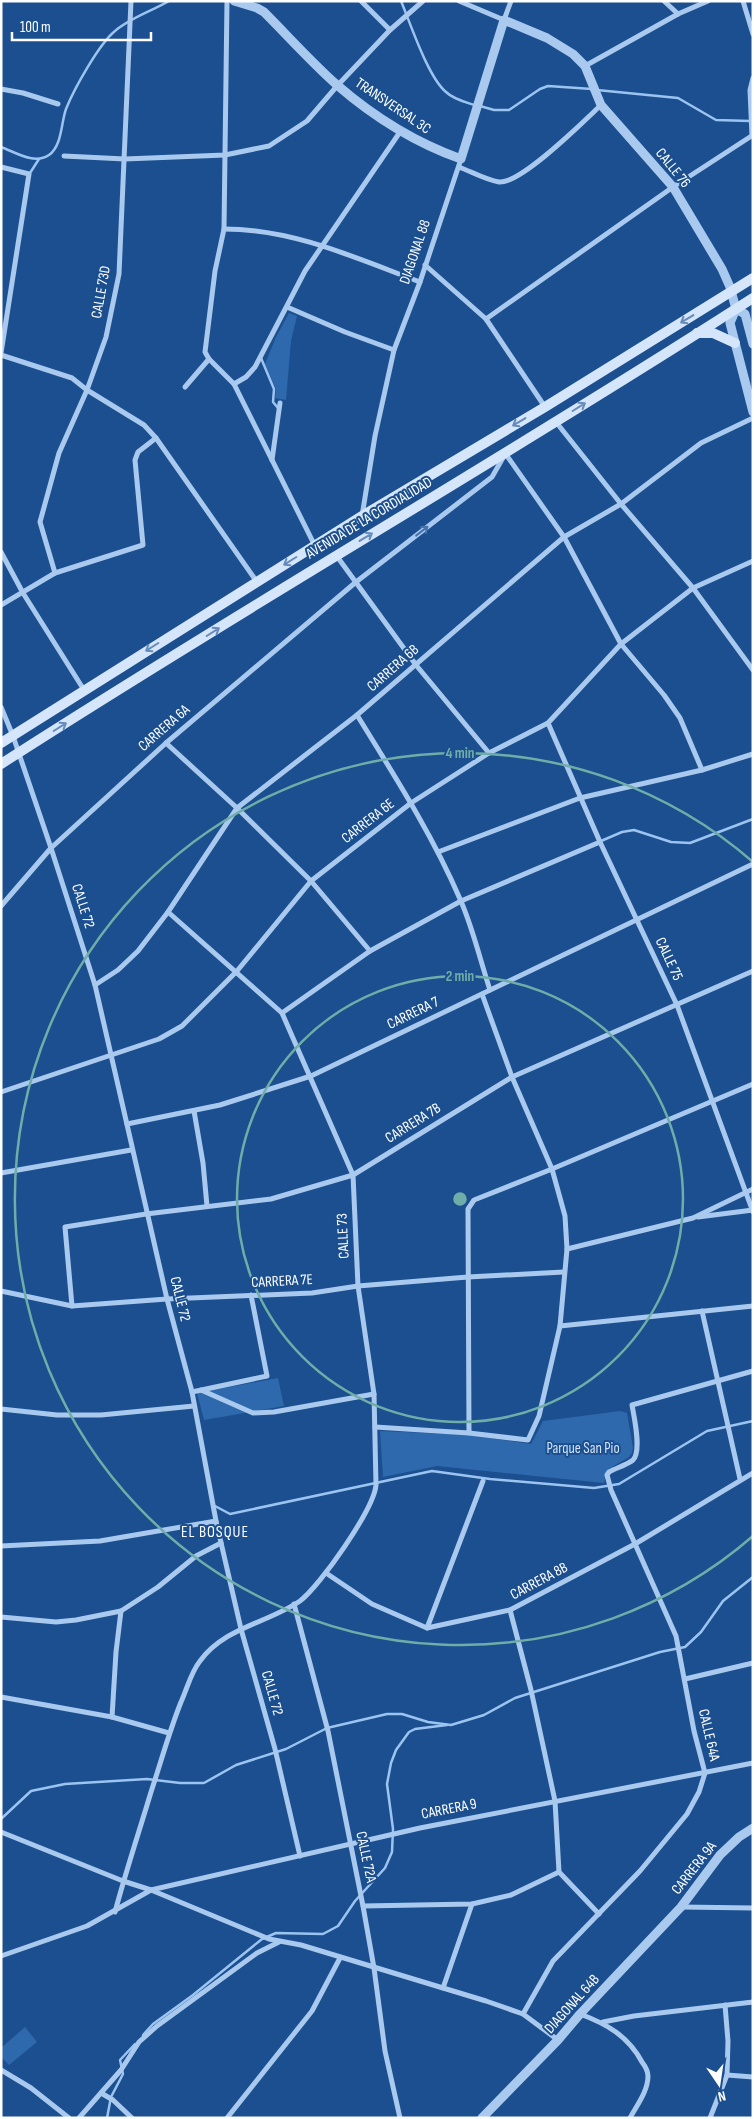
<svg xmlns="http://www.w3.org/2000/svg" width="754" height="2119" font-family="'Sofia Sans Condensed',sans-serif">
	<rect width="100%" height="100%" fill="#1b4f8f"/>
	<g fill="#2e69ad">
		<path d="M 289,313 L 297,316 L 291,341 L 286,400 L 275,398 L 276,389 L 265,364 L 276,337 Z"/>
		<path d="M 278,1378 L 284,1406 L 204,1420 L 197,1393 Z"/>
		<path d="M 620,1411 L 627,1413 L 633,1448 L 632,1453 L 629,1457 L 607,1470 L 604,1483 L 437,1466 L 383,1477 L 380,1431 L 470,1435 L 531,1444 L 543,1421 Z"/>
		<path d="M 25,2027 L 37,2042 L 9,2065 L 1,2057 L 1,2048 Z"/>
	</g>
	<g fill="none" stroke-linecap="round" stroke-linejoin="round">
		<g stroke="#9cc4f0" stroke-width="2.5">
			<path d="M 401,1 C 411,25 428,77 446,92 C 453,99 465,102 474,105"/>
			<path d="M 597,90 L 678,98 L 716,120 L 750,121"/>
			<path d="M 480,106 L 494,110 L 509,110 L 540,89 L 548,86 L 592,89"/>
			<path d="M 1,147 C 15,152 34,165 49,155 C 62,146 61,123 66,109 C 74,89 99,44 115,31 C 130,18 152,11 169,1"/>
			<path d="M 30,173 L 39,159"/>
			<path d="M 261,358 L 274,389 L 273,402 L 278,408"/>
			<path d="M 601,841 L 622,832 L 634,830 L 671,842 L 690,843 L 753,819"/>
			<path d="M 215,1506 L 230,1514 L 432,1471 L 490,1479 L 594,1488 L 619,1484 L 707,1431 L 753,1421"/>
			<path d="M 1,1819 L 31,1791 L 65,1784 L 147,1779 L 180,1783 L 204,1783 L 236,1765 L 286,1749 L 327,1728 L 387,1714 L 402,1714 L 428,1722 L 451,1725 L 484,1715 L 515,1698 L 660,1652 L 685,1647 L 701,1632 L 723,1601 L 753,1577"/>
			<path d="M 143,2035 L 153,2024 L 193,1995 L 262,1939 L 276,1933 L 323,1934 L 338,1926 L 355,1901 L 385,1868 L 392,1852 L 393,1829 L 387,1784 L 391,1763 L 396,1750 L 409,1732 L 415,1729 L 447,1725"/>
			<path d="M 107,2118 L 111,2097 L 123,2074 L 120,2060 L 135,2044"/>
		</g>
		<g stroke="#a9c9ee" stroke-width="5">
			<path d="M 227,1 L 224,229 L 215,271 L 205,352 L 209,359 L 234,384 L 315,546"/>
			<path d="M 361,1 L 390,30"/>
			<path d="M 459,1 L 504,20 L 511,1"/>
			<path d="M 664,1 L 678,14"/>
			<path d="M 743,1 L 753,34"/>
			<path d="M 585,66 L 678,14 L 708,1"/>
			<path d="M 1,89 L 23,93 L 58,104"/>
			<path d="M 752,136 L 750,90 L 753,78"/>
			<path d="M 64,156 L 125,159 L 225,155 L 269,146 L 307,121 L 337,86 L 390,30 L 423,1"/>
			<path d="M 1,167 L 29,174 L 1,353"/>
			<path d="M 459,167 C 472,172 486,180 499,182 C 521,184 584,121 601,105"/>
			<path d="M 224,229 C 293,229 356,258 420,282"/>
			<path d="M 425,265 L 486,319 L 545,407"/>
			<path d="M 287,307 L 345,332 L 394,350"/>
			<path d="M 486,319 L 673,187 L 753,135"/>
			<path d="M 1,355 L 72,378 L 87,390 L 144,425 L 156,438 L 257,582"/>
			<path d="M 234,384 L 246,377 L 255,367 L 305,271 L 400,132"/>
			<path d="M 185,387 L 209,359"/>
			<path d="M 556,422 L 621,504 L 693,588 L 753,670"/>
			<path d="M 505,453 L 564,537 L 621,644 L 664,695 L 680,718 L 702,770"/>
			<path d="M 272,460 L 280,403"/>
			<path d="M 362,516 L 375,436 L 394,350 L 420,282 L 461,159"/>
			<path d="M 1,552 L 23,593 L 84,690"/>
			<path d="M 336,555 L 416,665 L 489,753"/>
			<path d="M 55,573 L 40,522 L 59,453 L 87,390 L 106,337 L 119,274 L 131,1"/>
			<path d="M 1,605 L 55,573 L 143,545 L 135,460 L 138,452 L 156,438"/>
			<path d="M 1,707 L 13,736 L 51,848 L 95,985 L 167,1299 L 192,1392 L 216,1521 L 241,1629 L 275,1749 L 300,1856"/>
			<path d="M 357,715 C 394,775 432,834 460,899 C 473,928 480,960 490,990"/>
			<path d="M 548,723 L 600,842 L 677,1005 L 753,1212"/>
			<path d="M 166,743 L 237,808 L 311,881 L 370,951"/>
			<path d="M 438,852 L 580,798 L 702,770 L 753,754"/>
			<path d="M 1,906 L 51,848 L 166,743 L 356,582 L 492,477 L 504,456"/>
			<path d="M 95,985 L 118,970 L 138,951 L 168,912 L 237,808 L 357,715 L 564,537 L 621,504 L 701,443 L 753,418"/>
			<path d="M 282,1013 L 370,951 L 461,901 L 600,842"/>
			<path d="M 1,1092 L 159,1039 L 182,1026 L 237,971 L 311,881 L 411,803 L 489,753 L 548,723 L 621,644 L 693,588 L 753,561"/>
			<path d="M 194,1111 L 203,1163 L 207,1206"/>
			<path d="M 127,1124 L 220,1105 L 311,1076 L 753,864"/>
			<path d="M 1,1173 L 131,1150"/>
			<path d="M 698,1217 L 753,1210"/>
			<path d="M 567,1249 L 693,1218 L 753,1189"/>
			<path d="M 1,1291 L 72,1306 L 167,1299 L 312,1293 L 358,1286 L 468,1277 L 564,1272"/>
			<path d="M 72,1306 L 65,1227 L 146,1214 L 271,1199 L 353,1175 L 512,1077 L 753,971"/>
			<path d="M 702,1311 L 740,1479"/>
			<path d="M 560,1326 L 753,1306"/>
			<path d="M 201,1390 L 253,1413 L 274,1412 L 374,1394"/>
			<path d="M 192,1392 L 267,1376 L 251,1295"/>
			<path d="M 1,1409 L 57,1415 L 101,1415 L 194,1406"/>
			<path d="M 375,1427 L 469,1433 L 528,1440 L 539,1416 L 560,1326 L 567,1249 L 565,1216 L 552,1169 L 512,1077 L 482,994"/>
			<path d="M 469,1433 L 468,1209 L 474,1200 L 552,1169 L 753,1084"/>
			<path d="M 1,1546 L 100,1541 L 216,1521"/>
			<path d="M 326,1573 L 372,1604 L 427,1628 L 510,1610 L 635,1544 L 753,1473"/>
			<path d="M 294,1604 L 328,1731 L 363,1906 L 374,1968 L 385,2051 L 400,2118"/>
			<path d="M 510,1610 L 531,1690 L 555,1801 L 559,1872 L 599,1914"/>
			<path d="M 1,1617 L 56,1622 L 76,1620 L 121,1611 L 158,1587 L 196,1556 L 221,1543"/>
			<path d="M 427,1628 L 483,1481"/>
			<path d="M 685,1679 L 753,1663"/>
			<path d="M 1,1697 L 112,1717 L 169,1733"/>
			<path d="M 112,1717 L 116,1652 L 121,1611"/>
			<path d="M 1,1832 L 123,1881 L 151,1890 L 269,1939 L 301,1945 L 486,2001 L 523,2014 L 558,2040"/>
			<path d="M 363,1906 L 472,1904 L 511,1895 L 559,1872"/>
			<path d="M 681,1907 L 753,1908"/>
			<path d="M 115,1912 C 126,1871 139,1832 151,1792 C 161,1762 169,1732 181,1702 C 187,1689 191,1672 200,1661 C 225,1627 268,1623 300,1601 C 320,1586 374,1509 376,1485 L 374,1394 L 358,1286 L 353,1175 L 282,1013 L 168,912"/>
			<path d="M 1,1956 L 87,1926 L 151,1890 L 420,1828 L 753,1763"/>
			<path d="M 443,1988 L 472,1904"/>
			<path d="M 523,2014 L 553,1961 L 640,1871 L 687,1814 L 699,1792 L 705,1773 L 694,1731 L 676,1636 L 611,1490 L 607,1475 L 609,1472 C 616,1468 627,1465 633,1460 C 642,1451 634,1417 632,1405 L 753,1371"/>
			<path d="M 580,2014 C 607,2024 628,2036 642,2062 C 645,2066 648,2071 648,2076 C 648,2091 637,2105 630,2118"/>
			<path d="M 603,2022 L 634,2016 L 753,2002"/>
			<path d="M 1,2070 L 31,2088 L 69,2118"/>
			<path d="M 727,2075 L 753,2077"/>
			<path d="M 101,2093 L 113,2100 L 132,2118"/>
			<path d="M 79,2118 L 121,2070 L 139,2042 L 157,2026 L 257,1953 L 279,1942"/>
			<path d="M 227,2118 L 312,2011 L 340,1958"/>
			<path d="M 710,2118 L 727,2075 L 728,2041 L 725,2005"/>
		</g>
		<g stroke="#a9c9ee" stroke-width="9">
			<path d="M 234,1 L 257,8 L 264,12 C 288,36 312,63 337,85 C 374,117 416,143 461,159 L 504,20 L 547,38 L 573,54 L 585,66 L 601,105 L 673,187 L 722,269 L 730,287 L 736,309 L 730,323 L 753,412"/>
			<path d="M 736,309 L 745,314 L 753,344"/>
			<path d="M 482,2118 L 558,2040 L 580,2014 L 681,1907 L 720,1855 L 739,1837 L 753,1828"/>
		</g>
		<g stroke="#d6e6fa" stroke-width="10">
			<path d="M 697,333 L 713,333 L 735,343"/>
			<path d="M 1,743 L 362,516 L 545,407 L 753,278"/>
			<path d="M 1,764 C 249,604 505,458 753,298"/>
		</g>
	</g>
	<defs><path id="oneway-shaft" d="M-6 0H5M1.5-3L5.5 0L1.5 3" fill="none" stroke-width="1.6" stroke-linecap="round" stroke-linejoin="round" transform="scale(1.25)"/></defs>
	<g stroke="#668bba">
		<use href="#oneway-shaft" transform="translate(687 319) rotate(149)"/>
		<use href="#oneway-shaft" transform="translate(579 407) rotate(-32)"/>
		<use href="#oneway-shaft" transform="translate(519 422) rotate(149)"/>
		<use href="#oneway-shaft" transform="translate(366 537) rotate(-31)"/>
		<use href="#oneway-shaft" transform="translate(290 561) rotate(148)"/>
		<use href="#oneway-shaft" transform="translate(213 632) rotate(-32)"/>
		<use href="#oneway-shaft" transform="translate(152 647) rotate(148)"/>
		<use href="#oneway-shaft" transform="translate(60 727) rotate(-32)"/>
	</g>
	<use stroke="#4674ac" href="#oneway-shaft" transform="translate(422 531) rotate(-38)"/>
	<g fill="none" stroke="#6fada8" stroke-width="2.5">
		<circle cx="460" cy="1199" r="223"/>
		<path d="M753 1536A446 446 0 1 1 753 862"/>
	</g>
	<g text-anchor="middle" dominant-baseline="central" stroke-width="4" stroke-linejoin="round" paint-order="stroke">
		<g font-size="15" fill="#fff" stroke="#1b4f8f">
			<text transform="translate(393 106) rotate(34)">TRANSVERSAL 3C</text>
			<text transform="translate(673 168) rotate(51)">CALLE 76</text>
			<text transform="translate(415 252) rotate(-71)">DIAGONAL 88</text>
			<text transform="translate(101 292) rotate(-80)">CALLE 73D</text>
			<text transform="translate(369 518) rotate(-31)">AVENIDA DE LA CORDIALIDAD</text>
			<text transform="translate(393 668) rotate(-41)">CARRERA 6B</text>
			<text transform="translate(164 728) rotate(-41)">CARRERA 6A</text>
			<text transform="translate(368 821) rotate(-38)">CARRERA 6E</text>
			<text transform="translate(83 906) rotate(72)">CALLE 72</text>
			<text transform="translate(669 959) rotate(65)">CALLE 75</text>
			<text transform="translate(413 1013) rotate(-26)">CARRERA 7</text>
			<text transform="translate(413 1123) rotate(-32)">CARRERA 7B</text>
			<text transform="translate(343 1236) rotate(-93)">CALLE 73</text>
			<text transform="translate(282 1281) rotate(-3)">CARRERA 7E</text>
			<text transform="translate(180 1299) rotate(76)">CALLE 72</text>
			<text transform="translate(539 1581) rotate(-28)">CARRERA 8B</text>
			<text transform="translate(272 1693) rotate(74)">CALLE 72</text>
			<text transform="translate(709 1735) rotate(77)">CALLE 64A</text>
			<text transform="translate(449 1809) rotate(-11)">CARRERA 9</text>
			<text transform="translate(366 1857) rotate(78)">CALLE 72A</text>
			<text transform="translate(694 1868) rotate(-52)">CARRERA 9A</text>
			<text transform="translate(572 2004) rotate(-48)">DIAGONAL 64B</text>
		</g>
		<g font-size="15" fill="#cfe3fa" stroke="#1b4f8f">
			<text x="583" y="1448">Parque San Pio</text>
		</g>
		<g font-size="16" letter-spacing="1" fill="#fff" stroke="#1b4f8f">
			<text x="215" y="1532">EL BOSQUE</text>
		</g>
	</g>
	<circle cx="460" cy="1199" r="8" fill="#6fada8" stroke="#1b4f8f" stroke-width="2.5"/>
	<g font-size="15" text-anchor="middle" font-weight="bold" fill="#6fada8" stroke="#1b4f8f" stroke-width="4" stroke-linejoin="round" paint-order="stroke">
		<text x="460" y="758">4 min</text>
		<text x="460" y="981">2 min</text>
	</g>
	<rect width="754" height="2119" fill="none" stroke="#ffffff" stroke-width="5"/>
	<g transform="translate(719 2084) rotate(167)" stroke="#1b4f8f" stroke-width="4" paint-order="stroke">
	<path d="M0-4L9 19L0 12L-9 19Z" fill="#ffffff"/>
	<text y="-8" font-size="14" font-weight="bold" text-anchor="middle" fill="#ffffff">N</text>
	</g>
	<path d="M12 32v8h139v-8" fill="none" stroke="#ffffff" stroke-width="2.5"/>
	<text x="20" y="32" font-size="15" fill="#ffffff" stroke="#1b4f8f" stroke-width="4" paint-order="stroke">100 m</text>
</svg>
